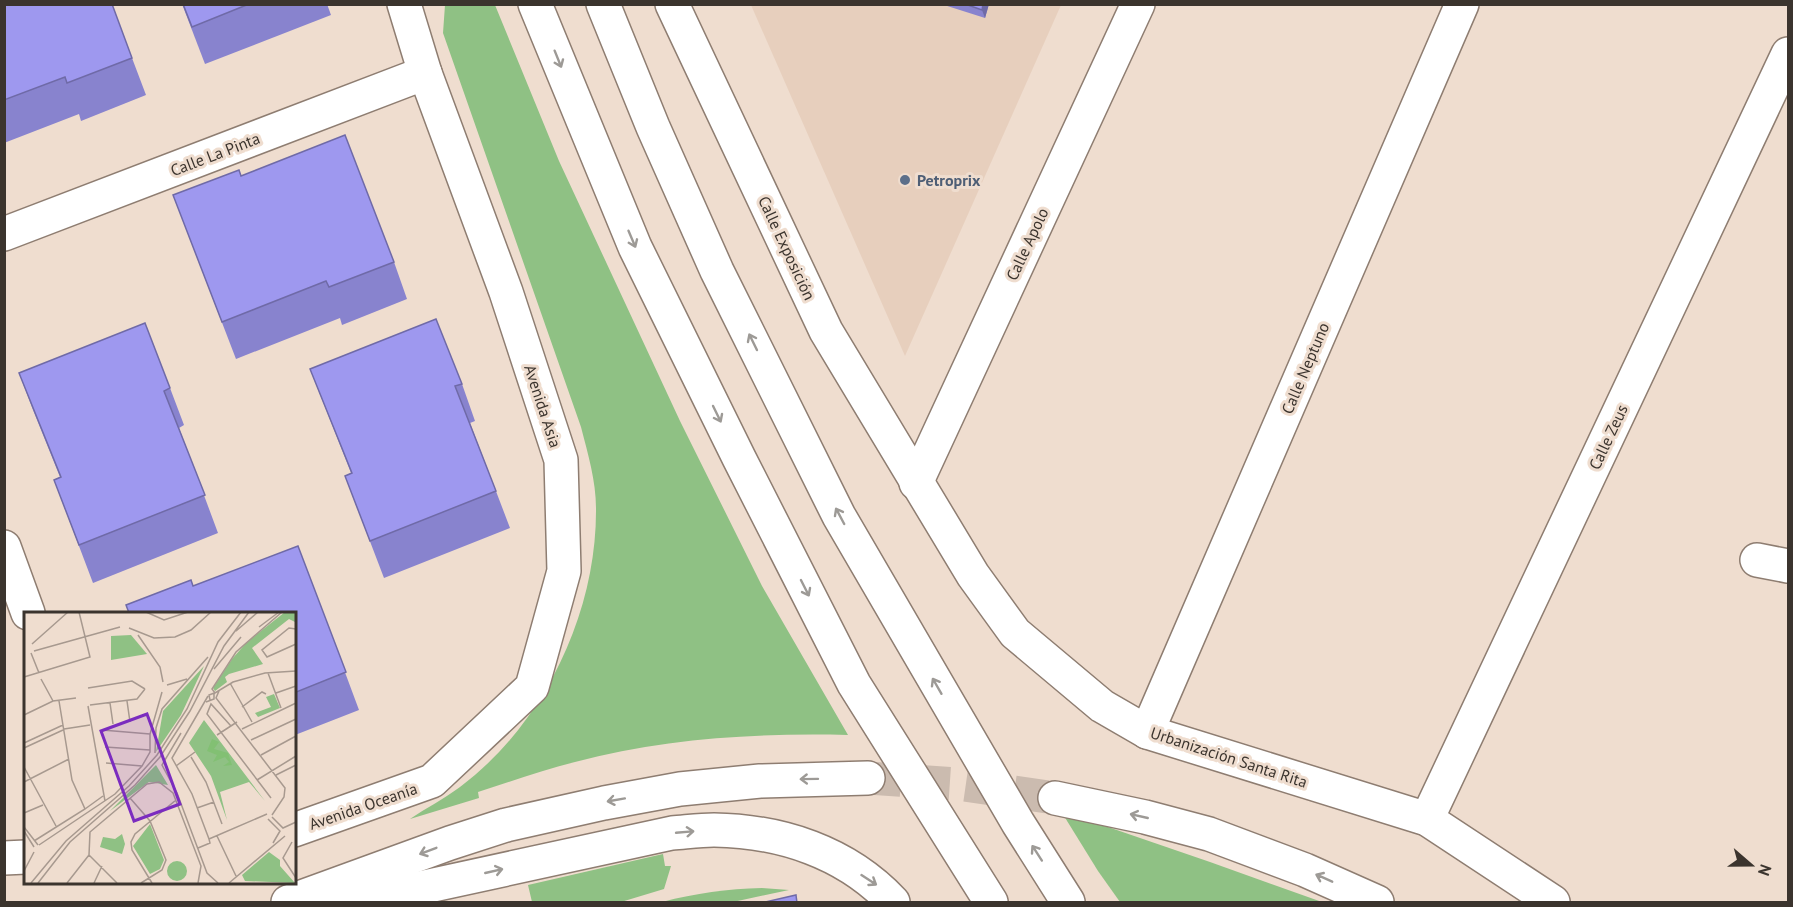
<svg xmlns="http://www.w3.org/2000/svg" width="1793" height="907" font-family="'PT Sans',sans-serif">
	<rect width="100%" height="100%" fill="#efddcf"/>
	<path fill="#e7cfbd" d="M 751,5 L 1061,5 L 905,356 Z"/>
	<g fill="#8fc184">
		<path d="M 445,5 L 495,5 L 559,161 L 680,421 L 762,586 L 848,735 C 756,733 664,738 575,762 C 542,770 510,782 478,792 L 479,798 L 410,819 C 426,808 444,799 460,787 C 544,724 597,613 596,508 C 596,481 588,454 581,427 L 443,33 Z"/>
		<path d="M 1064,816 L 1108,827 L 1210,862 L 1322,902 L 1120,902 L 1098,871 Z"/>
		<path d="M 663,854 L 665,866 L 671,866 L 664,889 L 621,902 L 532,902 L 528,885 Z"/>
		<path d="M 762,888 L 789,890 L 733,902 L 662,902 C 696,893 727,889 762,888 Z"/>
	</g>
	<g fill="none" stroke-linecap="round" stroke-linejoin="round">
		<path stroke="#cbbbaf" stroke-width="33" stroke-dasharray="33 16" stroke-linecap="butt" d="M 868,778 L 957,784 L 1055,798"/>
		<defs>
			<g id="minor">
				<path d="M 672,4 L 826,331 L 973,575 L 1015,633 L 1102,706 L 1147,732 L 1427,819 L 1553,902"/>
				<path d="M 4,234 L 425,73"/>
				<path d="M 916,483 L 1138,4"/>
				<path d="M 4,547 L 28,613"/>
				<path d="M 1757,560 L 1788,566"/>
				<path d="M 1147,732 L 1462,4"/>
				<path d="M 1427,819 L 1788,54"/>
				<path d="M 294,830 L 432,781 L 532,687 L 564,571 L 561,460 L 506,292 L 425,73 L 404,4"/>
				<path d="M 4,858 L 26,857"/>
			</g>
			<g id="major">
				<path d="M 535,4 L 635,247 L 739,458 L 854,684 L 991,902"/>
				<path d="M 603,4 L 653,127 L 717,271 L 839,516 L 1018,823 L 1068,902"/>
				<path d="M 1055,798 L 1145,817 L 1209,834 L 1305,870 L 1377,902"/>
				<path d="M 288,902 L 450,843 L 506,825 L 604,803 L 680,789 L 760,781 L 868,778"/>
				<path d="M 355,902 L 672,833 C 686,832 700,830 714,830 C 781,831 846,852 893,902"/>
			</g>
		</defs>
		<use href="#minor" stroke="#8e7d71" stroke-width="36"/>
		<use href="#major" stroke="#8e7d71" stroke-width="36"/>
		<use href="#minor" stroke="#fff" stroke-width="33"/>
		<use href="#major" stroke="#fff" stroke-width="33"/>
	</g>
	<g fill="#8883ce">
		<path d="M 4,4 L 132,58 L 146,95 L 81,121 L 79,114 L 4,143 Z"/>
		<path d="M 182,4 L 327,4 L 331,15 L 205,64 Z"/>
		<path d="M 941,4 L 989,4 L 985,18 Z"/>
		<path d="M 241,176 L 394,262 L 407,299 L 342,325 L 340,318 L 236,359 L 173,195 Z"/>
		<path d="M 310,369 L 462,384 L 475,421 L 470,423 L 510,528 L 384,578 L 345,476 L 351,473 Z"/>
		<path d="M 19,373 L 170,388 L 184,425 L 179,428 L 218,533 L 93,583 L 54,480 L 60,477 L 33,410 Z"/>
		<path d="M 298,546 L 359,710 L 295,735 L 294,613 L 129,613 L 126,605 L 191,580 L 193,586 Z"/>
	</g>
	<path fill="#6f6aa7" d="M 983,4 L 989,4 L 985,18 L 982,10 Z"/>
	<g fill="#9e98ef" stroke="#6f6aa7" stroke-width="1.5">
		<path d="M 4,4 L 112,4 L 132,58 L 67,83 L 65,77 L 4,100 Z"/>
		<path d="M 183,4 L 249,4 L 192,27 Z"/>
		<path d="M 965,4 L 983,4 L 982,10 Z"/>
		<path d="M 345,135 L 394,262 L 329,287 L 326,281 L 222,322 L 173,195 L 239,170 L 241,176 Z"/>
		<path d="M 436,319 L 462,384 L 455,386 L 496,491 L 370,541 L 345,476 L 352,473 L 310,369 Z"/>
		<path d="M 145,323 L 170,388 L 164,391 L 205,495 L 79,545 L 54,480 L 61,477 L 19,373 Z"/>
		<path d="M 298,546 L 346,672 L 294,693 L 294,613 L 129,613 L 126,605 L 191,580 L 193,586 Z"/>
		<path d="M 796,895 L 797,903 L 761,903 Z"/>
	</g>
	<defs><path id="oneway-shaft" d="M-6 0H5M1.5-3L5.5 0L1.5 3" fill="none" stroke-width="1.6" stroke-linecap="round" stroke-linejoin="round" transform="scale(1.5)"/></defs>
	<g stroke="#9d9a96">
		<use href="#oneway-shaft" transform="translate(558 59) rotate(68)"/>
		<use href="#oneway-shaft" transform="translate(632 239) rotate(67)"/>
		<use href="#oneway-shaft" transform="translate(753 342) rotate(-116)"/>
		<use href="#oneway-shaft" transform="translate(717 414) rotate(64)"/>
		<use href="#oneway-shaft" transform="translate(840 516) rotate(-118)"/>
		<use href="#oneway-shaft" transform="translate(805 588) rotate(63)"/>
		<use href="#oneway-shaft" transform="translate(937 686) rotate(-120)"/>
		<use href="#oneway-shaft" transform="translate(809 779) rotate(179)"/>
		<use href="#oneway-shaft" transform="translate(616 800) rotate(170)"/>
		<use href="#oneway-shaft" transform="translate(1139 816) rotate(-167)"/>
		<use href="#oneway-shaft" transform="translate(685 832) rotate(-5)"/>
		<use href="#oneway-shaft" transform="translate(428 851) rotate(159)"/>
		<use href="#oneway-shaft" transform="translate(1037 853) rotate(-123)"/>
		<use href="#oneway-shaft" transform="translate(494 871) rotate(-13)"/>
		<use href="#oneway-shaft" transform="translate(1324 878) rotate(-156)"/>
		<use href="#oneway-shaft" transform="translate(869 880) rotate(33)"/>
	</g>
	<circle fill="#5c6f8a" stroke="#efddcf" stroke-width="2" cx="905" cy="180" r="6"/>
	<g text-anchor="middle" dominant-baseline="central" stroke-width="6" stroke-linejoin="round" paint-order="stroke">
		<g font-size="16" fill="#3b342e" stroke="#efddcf">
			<text transform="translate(215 154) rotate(-21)">Calle La Pinta</text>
			<text transform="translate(1027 244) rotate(-65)">Calle Apolo</text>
			<text transform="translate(787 248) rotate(65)">Calle Exposición</text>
			<text transform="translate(1305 368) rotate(-67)">Calle Neptuno</text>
			<text transform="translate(543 406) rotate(72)">Avenida Asia</text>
			<text transform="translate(1608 437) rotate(-65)">Calle Zeus</text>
			<text transform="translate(1229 757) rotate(18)">Urbanización Santa Rita</text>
			<text transform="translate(363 806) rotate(-19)">Avenida Oceanía</text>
		</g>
		<g font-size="16" font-weight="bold" fill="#4e5e75" stroke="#efddcf" text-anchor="start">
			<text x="917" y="180">Petroprix</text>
		</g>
	</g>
	<g transform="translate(24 612)">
		<rect width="272" height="272" fill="#efddcf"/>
		<path d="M 261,0 L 271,0 L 271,10 L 265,7 L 228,36 L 239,52 L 205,62 L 201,65 L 203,70 L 191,79 L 189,76 L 208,47 L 223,30 ZM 180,54 L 157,103 L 132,140 L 139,99 ZM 250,82 L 256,96 L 234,105 L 231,101 L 247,95 L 242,85 ZM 180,108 L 241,189 L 225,170 L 196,180 L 203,208 L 187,164 L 165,131 ZM 132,153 L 144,173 L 125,170 L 86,199 ZM 126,212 L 140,248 L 136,257 L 126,262 L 109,234 ZM 98,222 L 101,232 L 98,242 L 76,235 L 79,225 L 91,227 ZM 245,240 L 256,248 L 256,254 L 271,271 L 221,269 L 218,263 ZM143 259a10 10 0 1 1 20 0a10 10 0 1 1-20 0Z" fill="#8fc184"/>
		<path d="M 188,127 L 195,130 L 190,137 L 204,141 L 208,153 L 199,154 L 205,150 L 201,145 L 189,150 L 193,143 L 183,139 Z" fill="#82c073"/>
		<path d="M 107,23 L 123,42 L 87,48 L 87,24 Z" fill="#8fc184"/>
		<path fill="none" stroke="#a7998f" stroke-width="1.5" d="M 122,0 L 140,8 L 164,0M 258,0 L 212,40 L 188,77 L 191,81 L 209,70 L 241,61 L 272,59M 235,15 L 255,0M 105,16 L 130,26 L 151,25 L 167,18 L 187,0M 272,17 L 265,16 L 238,38 L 243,45 L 272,32M 212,19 L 234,0M 114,23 L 136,55 L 139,70M 8,32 L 44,0M 10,39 L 96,15M 7,41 L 15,61M 190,57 L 217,25M 244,61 L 257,96M 0,65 L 66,45 L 55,0M 17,67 L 29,89M 206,71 L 228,110M 143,73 L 163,67M 64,76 L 108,69 L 121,77M 195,79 L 192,86 L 261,176 L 260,185 L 248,203M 252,81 L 272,74M 103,89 L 106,110M 182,90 L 190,87 L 190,81 L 185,83 L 186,88M 86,91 L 89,112M 66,93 L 113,87 L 121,77M 64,94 L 81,189M 218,95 L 238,80 L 242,82M 0,103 L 29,89 L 52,86M 207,114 L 187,92 L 183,102 L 247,186M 40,117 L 66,113M 218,117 L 272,91M 78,118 L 126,122M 193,123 L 213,110M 227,128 L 272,107M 0,131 L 39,113M 81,135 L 126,138M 0,136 L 39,118M 131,141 L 132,116 L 138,97 L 184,45M 237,143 L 272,124M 167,145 L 182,170 L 198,212M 82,151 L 118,154M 152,154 L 171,140M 0,155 L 32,214M 252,163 L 272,153M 233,168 L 272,144M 0,170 L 45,147M 153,181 L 183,261 L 194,271M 153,181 L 138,153 L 157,121M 106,186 L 126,209 L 142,248 L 138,258 L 117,271M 173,196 L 190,190M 61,197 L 79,184M 0,201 L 19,193M 248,205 L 259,216 L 272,210M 244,207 L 256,219 L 249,231M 0,215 L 14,233M 0,219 L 10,235M 193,224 L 212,264M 185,227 L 243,202M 10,229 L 61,197 L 48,168 L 35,89M 268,230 L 259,246 L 272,266M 15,233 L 91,182 L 118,154 L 126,140 L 126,122 L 138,80M 174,236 L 186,231 L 185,227 L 168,182 L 148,146 L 184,84M 0,259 L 10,240M 7,271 L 42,229 L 105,174 L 133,143 L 163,97 L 194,30 L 217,0M 14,271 L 46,230 L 111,173 L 136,145 L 166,99 L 200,34 L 225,0M 43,271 L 65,243M 70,271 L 78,254M 93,271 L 65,243 L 66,220 L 123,172 L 135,170 L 149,181 L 154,194 L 177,254 L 174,271M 128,271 L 108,238 L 107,230 L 111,222 L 152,188M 205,271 L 261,224"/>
		<path fill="#7b2cbf" fill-opacity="0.15" stroke="#7b2cbf" stroke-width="3" d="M 123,102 L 156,192 L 110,209 L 77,119 Z"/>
		<rect width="272" height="272" fill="none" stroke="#3b342e" stroke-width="3"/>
	</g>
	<rect width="1793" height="907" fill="none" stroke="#3b342e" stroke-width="12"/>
	<g transform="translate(1751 865) rotate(110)" stroke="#efddcf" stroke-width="4.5" paint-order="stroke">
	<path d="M0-4.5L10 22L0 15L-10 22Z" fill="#3b342e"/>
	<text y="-9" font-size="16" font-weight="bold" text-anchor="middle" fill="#3b342e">N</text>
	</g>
</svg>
